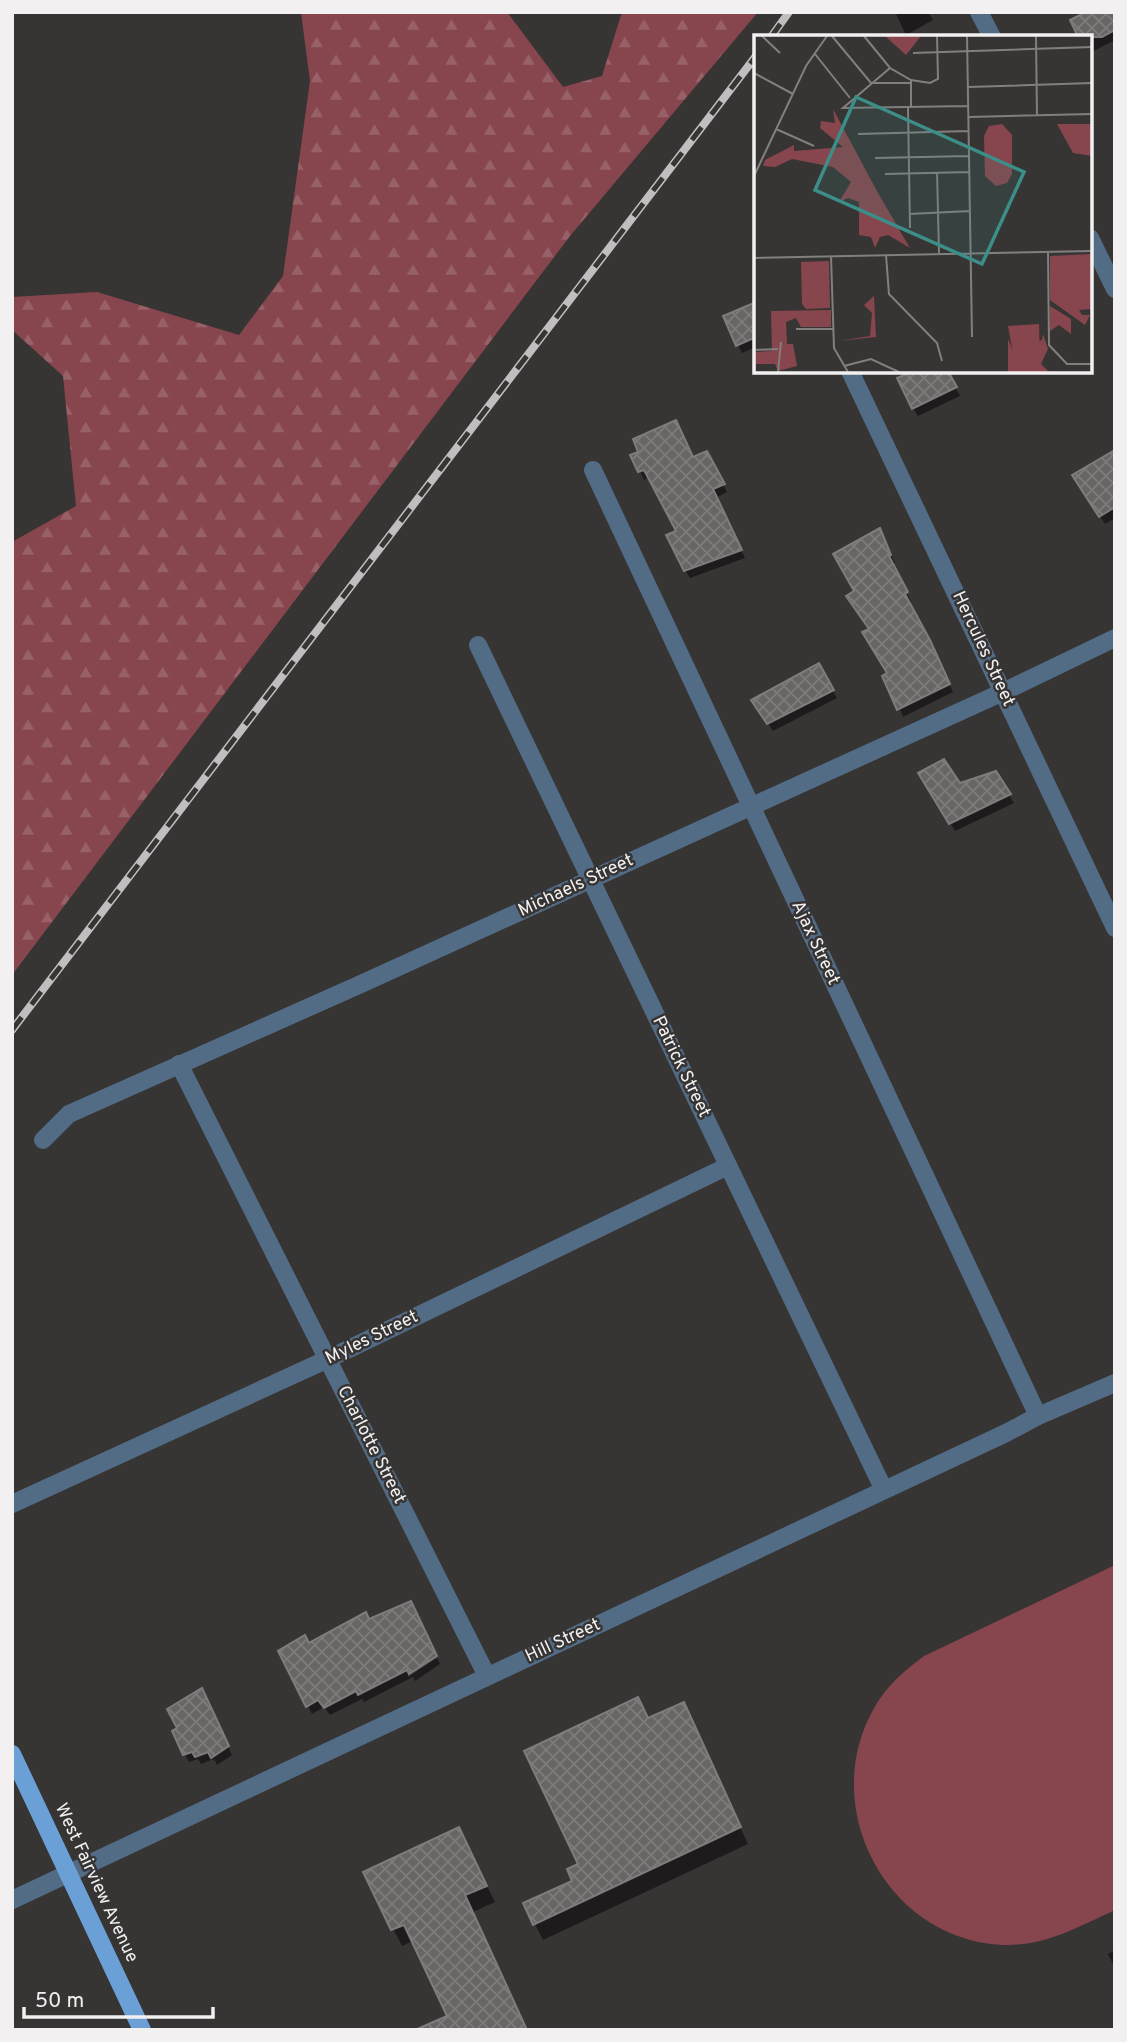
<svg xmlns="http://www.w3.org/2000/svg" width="1127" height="2042" font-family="Overpass,sans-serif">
	<defs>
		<pattern id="forest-firs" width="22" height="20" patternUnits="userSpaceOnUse" patternTransform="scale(1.75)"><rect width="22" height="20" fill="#87464d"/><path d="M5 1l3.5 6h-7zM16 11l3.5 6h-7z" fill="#986167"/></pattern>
		<pattern id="building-cross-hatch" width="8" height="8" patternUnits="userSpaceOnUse" patternTransform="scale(1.75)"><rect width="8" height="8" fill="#686565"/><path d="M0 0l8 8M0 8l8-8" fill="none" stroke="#7e7b7b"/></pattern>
	</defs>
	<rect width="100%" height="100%" fill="#373434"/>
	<path fill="url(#forest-firs)" d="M 301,12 L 507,12 L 563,87 L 602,76 L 622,12 L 758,12 L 570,236 L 12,975 L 12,542 L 76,506 L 63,376 L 12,330 L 12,297 L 97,292 L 239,335 L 283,276 L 310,81 Z"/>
	<path fill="#87464d" d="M 1115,1565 L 1115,1910 C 1078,1927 1045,1946 1004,1945 C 888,1941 818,1809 873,1710 C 885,1687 904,1671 924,1656 Z"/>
	<g fill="#0007">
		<path d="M 895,12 L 928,12 L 933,20 L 906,35 Z"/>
		<path d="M 1115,12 L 1115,40 L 1090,53 L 1090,37 Z"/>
		<path d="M 756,304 L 756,347 L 742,353 L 725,317 Z"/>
		<path d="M 917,371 L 947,371 L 960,396 L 918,416 L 913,408 Z"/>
		<path d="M 1115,452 L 1115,518 L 1105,524 L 1075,475 Z"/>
		<path d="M 706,453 L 727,492 L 716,498 L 745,558 L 690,578 L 685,570 L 678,532 L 650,477 L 644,480 L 633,456 L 693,459 Z"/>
		<path d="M 880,530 L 895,563 L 892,565 L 911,601 L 908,603 L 934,650 L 953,692 L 903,717 L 857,592 Z"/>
		<path d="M 818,665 L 837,698 L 773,731 L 754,700 Z"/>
		<path d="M 995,773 L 1014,803 L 955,831 L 921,774 L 959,785 Z"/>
		<path d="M 369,1621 L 436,1655 L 408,1673 L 408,1677 L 437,1658 L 440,1664 L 415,1681 L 413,1677 L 364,1702 L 362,1699 L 330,1715 L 324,1707 L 312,1714 L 281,1652 L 309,1645 Z"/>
		<path d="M 206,1698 L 232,1755 L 217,1765 L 214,1759 L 201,1764 L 198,1759 L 189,1762 L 174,1732 Z"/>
		<path d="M 638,1699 L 649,1720 L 683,1704 L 748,1844 L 543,1940 L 525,1904 L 574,1882 Z"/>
		<path d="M 458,1829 L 495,1902 L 473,1912 L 527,2030 L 447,2030 L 449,2016 L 413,1941 L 402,1946 L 365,1873 Z"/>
		<path d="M 1115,1950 L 1115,1968 L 1108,1954 Z"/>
	</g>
	<g fill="url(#building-cross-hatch)" stroke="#807c7d" stroke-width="2">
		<path d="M 1086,12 L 1115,12 L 1115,30 L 1102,37 L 1078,37 L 1070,20 Z"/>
		<path d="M 756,302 L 756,337 L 736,346 L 723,316 Z"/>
		<path d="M 913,371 L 948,371 L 957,387 L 912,409 L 897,378 Z"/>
		<path d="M 676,420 L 693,457 L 707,451 L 725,484 L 713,489 L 742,550 L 684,571 L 666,535 L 676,531 L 644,470 L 638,472 L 630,455 L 638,452 L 633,439 Z"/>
		<path d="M 1115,450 L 1115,507 L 1099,517 L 1072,475 Z"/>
		<path d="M 880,528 L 891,555 L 889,556 L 908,592 L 905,594 L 930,640 L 950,684 L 897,710 L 882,676 L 887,673 L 862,632 L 869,629 L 846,596 L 854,591 L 833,554 Z"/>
		<path d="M 819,663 L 834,690 L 767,724 L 751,700 Z"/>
		<path d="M 944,759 L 960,783 L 996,771 L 1011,794 L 949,824 L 918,773 Z"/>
		<path d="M 411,1601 L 437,1656 L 409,1674 L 407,1670 L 358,1695 L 356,1691 L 324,1708 L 318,1700 L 306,1707 L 278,1651 L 305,1635 L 309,1643 L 366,1612 L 369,1619 Z"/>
		<path d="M 202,1688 L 229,1746 L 211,1758 L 208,1752 L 195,1757 L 192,1752 L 183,1755 L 172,1731 L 177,1728 L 167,1709 Z"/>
		<path d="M 638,1697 L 648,1718 L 684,1702 L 741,1827 L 533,1925 L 523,1903 L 572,1881 L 567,1869 L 578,1864 L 524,1751 Z"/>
		<path d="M 459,1827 L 487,1886 L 465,1895 L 527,2030 L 415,2030 L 447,2016 L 404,1925 L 391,1930 L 363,1872 Z"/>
	</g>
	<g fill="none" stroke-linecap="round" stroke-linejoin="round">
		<g stroke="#526c86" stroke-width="18">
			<path d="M 979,12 L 992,37"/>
			<path d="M 1090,238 L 1115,289"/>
			<path d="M 850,371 L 1115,928"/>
			<path d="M 593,470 L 1038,1416"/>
			<path d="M 478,645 L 884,1490"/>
			<path d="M 179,1064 L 487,1676"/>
			<path d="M 43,1140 L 69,1114 L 361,984 L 1003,692 L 1115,638"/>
			<path d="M 12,1504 L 328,1359 L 728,1166"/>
			<path d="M 12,1900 L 1006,1433 L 1038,1416 L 1115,1383"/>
		</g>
		<path stroke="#6ba0d7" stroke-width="18" d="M 12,1754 L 142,2030"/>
		<defs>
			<g id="rail">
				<path d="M 771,37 L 789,12"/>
				<path d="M 12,1030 L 756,56"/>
			</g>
		</defs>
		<use href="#rail" stroke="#c0bebe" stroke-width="8"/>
		<use href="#rail" stroke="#373434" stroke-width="5" stroke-dasharray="16" stroke-linecap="butt"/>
	</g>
	<g text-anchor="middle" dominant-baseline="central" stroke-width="5" stroke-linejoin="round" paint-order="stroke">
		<g font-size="18" fill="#f2f0f0" stroke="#373434">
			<text transform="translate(983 649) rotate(65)">Hercules Street</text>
			<text transform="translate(576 886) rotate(-25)">Michaels Street</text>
			<text transform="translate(815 943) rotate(65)">Ajax Street</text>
			<text transform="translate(681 1067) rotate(64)">Patrick Street</text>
			<text transform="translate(372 1338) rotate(-26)">Myles Street</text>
			<text transform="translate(371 1445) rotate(63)">Charlotte Street</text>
			<text transform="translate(563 1641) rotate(-25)">Hill Street</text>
			<text transform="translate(96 1883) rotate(65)">West Fairview Avenue</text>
		</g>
	</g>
	<g transform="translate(754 35)">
		<rect width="338" height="338" fill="#373434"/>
		<path d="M 303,89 L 338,89 L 338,121 L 319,118 ZM 338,219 L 338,274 L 325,275 L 328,280 L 336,280 L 331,290 L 296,265 L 296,221 ZM 75,226 L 76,273 L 52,274 L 48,269 L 47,227 ZM 296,271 L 317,284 L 317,299 L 305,290 L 296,296 ZM 77,275 L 77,292 L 47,292 L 42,283 L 32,287 L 33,309 L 39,309 L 43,331 L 24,336 L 21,329 L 2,329 L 2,336 L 11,337 L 0,337 L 0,317 L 18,316 L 17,276 ZM 289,299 L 294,314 L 287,329 L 295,337 L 254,337 L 254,304 L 260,318 L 288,305 Z" fill="#87464d"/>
		<path d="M 79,74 L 124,158 L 156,213 L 134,200 L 126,202 L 121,213 L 117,202 L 105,200 L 105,167 L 94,163 L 85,167 L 97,147 L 79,132 L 38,124 L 21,132 L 9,131 L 11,125 L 40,110 L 40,116 L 89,112 L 66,93 L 67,86 L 81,88 ZM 120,261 L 122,302 L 84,306 L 116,301 L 118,278 L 110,270 Z" fill="#87464d"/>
		<path d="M 131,1 L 167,1 L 152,20 Z" fill="#87464d"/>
		<path d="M 248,89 L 258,100 L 258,139 L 253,148 L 242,151 L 231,141 L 230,101 L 235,91 ZM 285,289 L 286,323 L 259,318 L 254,291 Z" fill="#87464d"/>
		<path fill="none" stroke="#827f7f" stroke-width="2" d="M 8,1 L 26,18M 78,1 L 117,48 L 156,48M 110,1 L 136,33 L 157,45 L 176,48 L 184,44 L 183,1M 213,1 L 218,302M 282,1 L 283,80M 159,18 L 338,12M 61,19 L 96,63M 136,33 L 89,73 L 214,71M 0,38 L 39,59M 157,46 L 157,73M 214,52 L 338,48M 154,73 L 156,193M 215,82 L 338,79M 22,94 L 60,111M 104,99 L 215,96M 121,123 L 215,121M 183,137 L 185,218M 131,139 L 215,137M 0,141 L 52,31 L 73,1M 155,179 L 216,176M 294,216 L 295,310 L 313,329 L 338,329M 132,220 L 135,259 L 183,308 L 188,326M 77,221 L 80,313 L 94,337M 0,223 L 338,216M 42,294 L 79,294M 0,315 L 24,314M 90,331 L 117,324 L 145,337M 24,337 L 27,307"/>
		<path fill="#3c8e88" fill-opacity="0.15" stroke="#3c8e88" stroke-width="3.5" d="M 102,62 L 270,137 L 228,229 L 61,155 Z"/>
		<rect width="338" height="338" fill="none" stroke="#f2f0f0" stroke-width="3.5"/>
	</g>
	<rect width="1127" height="2042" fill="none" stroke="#f2f0f0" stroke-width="28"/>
	<path d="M24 2007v10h189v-10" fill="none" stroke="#f2f0f0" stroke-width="3.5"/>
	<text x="35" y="2007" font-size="21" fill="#f2f0f0" stroke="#373434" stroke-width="5" paint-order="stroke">50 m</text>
</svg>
